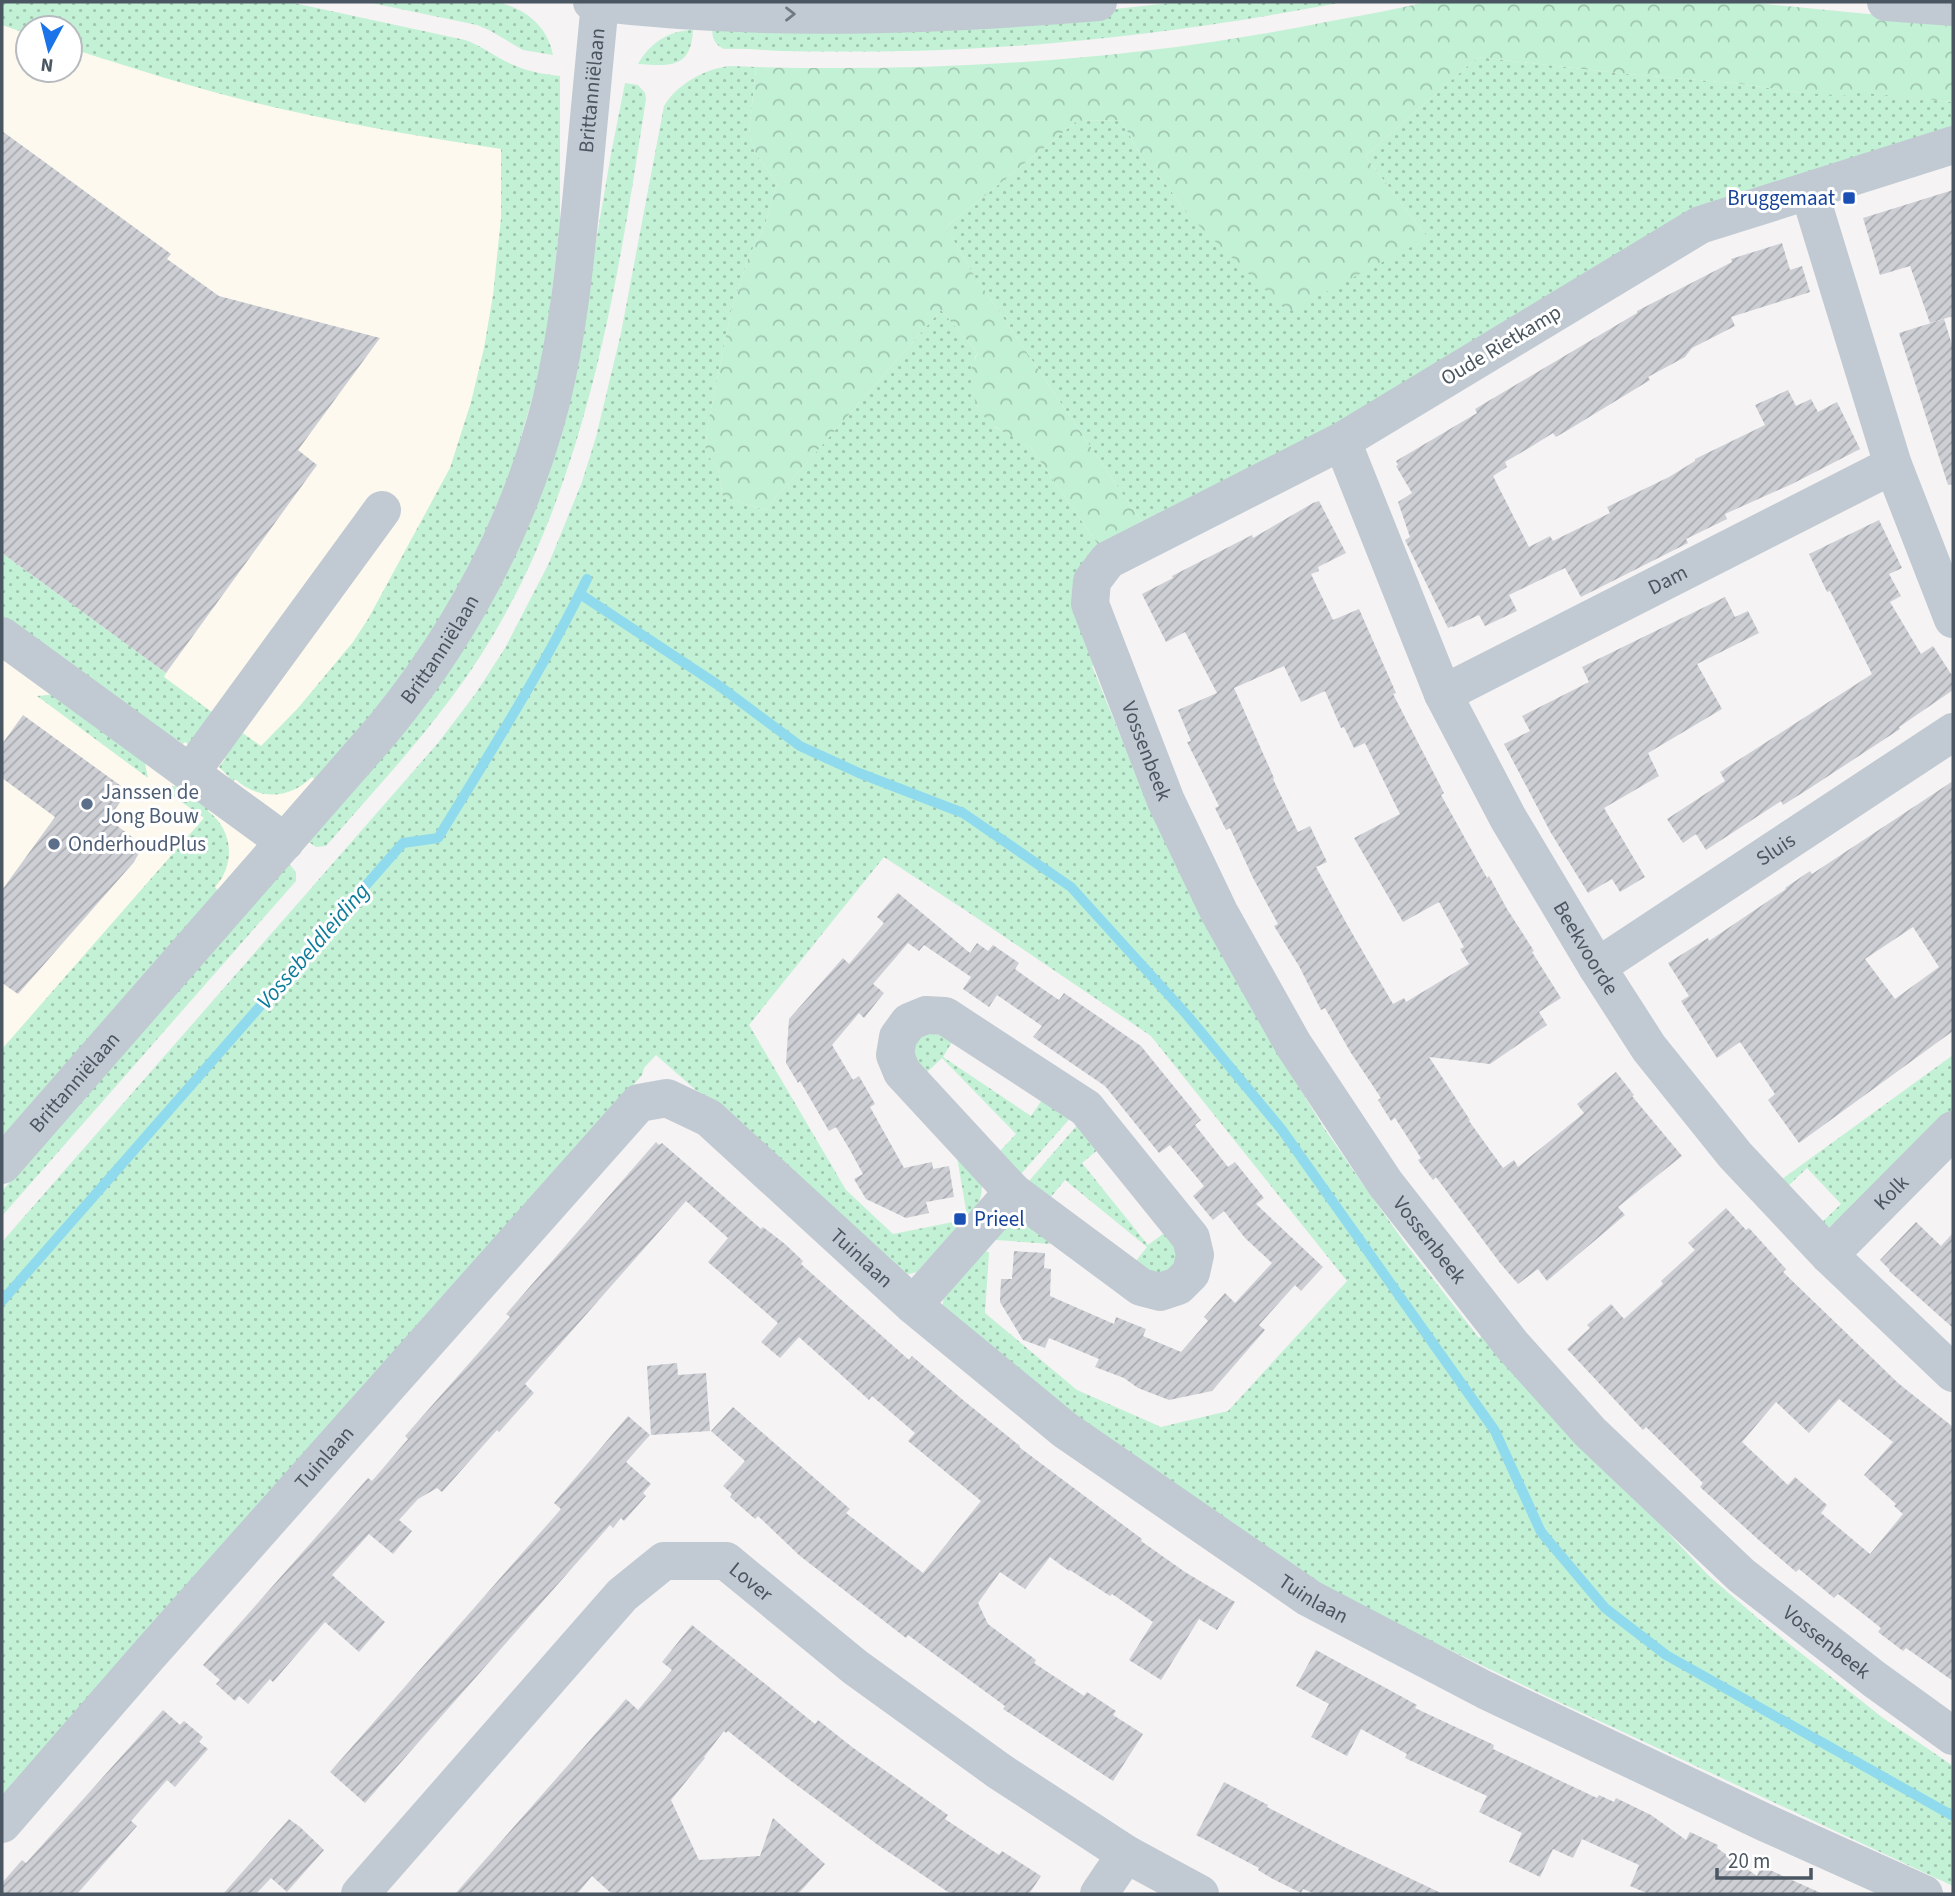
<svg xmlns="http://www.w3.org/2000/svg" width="1955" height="1896" font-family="'Source Sans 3',sans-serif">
	<defs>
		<pattern id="grass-dots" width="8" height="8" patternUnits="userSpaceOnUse" patternTransform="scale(1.75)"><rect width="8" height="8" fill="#c3f1d5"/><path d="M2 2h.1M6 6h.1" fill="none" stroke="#a0c6b0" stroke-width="1.8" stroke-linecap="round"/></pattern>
		<pattern id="forest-crowns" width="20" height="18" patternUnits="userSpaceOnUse" patternTransform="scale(1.75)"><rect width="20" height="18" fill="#c3f1d5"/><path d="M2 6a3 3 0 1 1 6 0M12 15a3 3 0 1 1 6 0" fill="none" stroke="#a0c6b0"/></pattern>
		<pattern id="building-hatch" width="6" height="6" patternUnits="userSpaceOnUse" patternTransform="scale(1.75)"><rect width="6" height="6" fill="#cdcfd5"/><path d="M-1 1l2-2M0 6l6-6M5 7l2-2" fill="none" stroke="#a8abb0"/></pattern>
	</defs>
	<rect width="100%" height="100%" fill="#f5f3f3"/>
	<path fill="#fdf9ef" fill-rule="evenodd" d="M 2,2 L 549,79 L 508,484 L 382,720 L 2,1148 ZM 28,28 L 70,28 L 70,70 L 28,70 Z"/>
	<g fill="url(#grass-dots)">
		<path d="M 2,2 L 289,2 L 465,40 C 480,45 491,54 505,61 C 523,71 541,74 560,76 L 560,223 L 544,357 L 511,472 L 468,572 L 408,669 L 317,781 L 312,777 C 290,799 259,801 235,779 L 231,784 L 227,781 L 229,777 L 219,767 L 225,759 L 221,757 L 240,731 L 261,746 L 298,708 L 353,642 L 368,619 L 450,468 L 471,402 L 484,348 L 493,295 L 501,218 L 501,149 C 429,138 357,126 286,110 C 213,94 141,71 70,48 L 70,28 L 28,28 L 28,34 L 2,25 Z"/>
		<path d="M 367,2 L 504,2 L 504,4 C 530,12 548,29 553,55 L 523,50 L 489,30 L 477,25 Z"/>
		<path d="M 1179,2 L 1344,2 C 1218,26 1092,43 963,49 C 903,52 842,52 782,51 C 763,50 743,48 724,49 C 712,43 712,35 712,23 L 1088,12 Z"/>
		<path d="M 693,30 C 691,69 670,66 638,64 C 649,44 669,30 693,30 Z"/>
		<path d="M 1478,57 L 1627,74 L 1734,83 L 1804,93 L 1853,91 L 1953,102 L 1953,133 L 1520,323 L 1145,527 L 972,272 L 946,227 L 1077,121 L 1121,120 L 1144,161 L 1169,188 L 1188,215 L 1428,238 L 1365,156 Z"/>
		<path d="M 731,66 L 756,67 L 749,133 L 756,154 L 777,183 L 765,225 L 749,256 L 731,311 L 708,424 L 705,451 L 718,469 L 723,497 L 765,510 L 941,310 L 978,353 L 975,357 L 972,390 L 977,406 L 996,428 L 1024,442 L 1031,448 L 1103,552 L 1102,661 L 1092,666 L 1150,809 L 1262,1027 L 1324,1128 L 1364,1186 L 1405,1243 L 1479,1338 L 1487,1332 L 1604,1465 L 1709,1576 L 1768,1627 L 1883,1718 L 1953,1766 L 1953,1886 L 1548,1697 L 1393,1623 L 1324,1586 L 1085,1426 L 942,1309 L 944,1295 L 983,1251 L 989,1252 L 985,1313 L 1077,1390 L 1161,1427 L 1228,1411 L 1347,1281 L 1151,1036 L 968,912 L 884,857 L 749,1025 L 846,1190 L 893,1234 L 958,1221 L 959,1226 L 917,1272 L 901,1276 L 888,1259 L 656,1055 L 644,1068 L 642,1075 L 2,1801 L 2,1242 L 438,743 L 476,693 L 505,648 L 549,563 L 582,482 L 596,437 L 621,333 L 664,106 C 677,84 706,68 731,66 Z"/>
		<path d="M 625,83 L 638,85 L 645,93 L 646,99 C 617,288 585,494 479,658 C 435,726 379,785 326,846 L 316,847 L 309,842 L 416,716 L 592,265 L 611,154 Z"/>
		<path d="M 2,553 L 166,673 L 164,677 L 216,715 L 189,745 L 185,742 L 183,744 L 176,739 L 173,742 L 2,618 Z"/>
		<path d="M 57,694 L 144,758 L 148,778 L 37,696 Z"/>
		<path d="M 182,785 L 211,805 L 208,811 C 233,830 236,864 215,887 L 219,892 L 2,1139 L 2,1049 L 204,818 L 162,788 Z"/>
		<path d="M 289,864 L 296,872 L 296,881 L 2,1216 L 2,1191 Z"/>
		<path d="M 918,1032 L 955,1037 L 943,1057 L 1031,1116 L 1044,1097 L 1072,1116 L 1021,1174 L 1000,1151 L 1016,1134 L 942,1058 L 925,1074 L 913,1058 Z"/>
		<path d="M 1953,1055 L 1953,1117 L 1830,1227 L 1819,1225 L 1841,1204 L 1807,1168 L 1785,1189 L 1778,1182 Z"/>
		<path d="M 1079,1123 L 1100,1148 L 1082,1163 L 1148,1245 L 1167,1231 L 1179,1258 L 1165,1275 L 1132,1266 L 1147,1247 L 1065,1180 L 1050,1198 L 1029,1181 Z"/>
		<path d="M 957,1157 L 982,1183 C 982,1197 980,1205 968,1214 L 966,1210 Z"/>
		<path d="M 1027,1222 L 1051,1244 L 996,1240 L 995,1237 L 1009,1225 Z"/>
	</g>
	<path fill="url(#forest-crowns)" d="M 1425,2 L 1745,2 L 1868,14 L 1953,18 L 1953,102 L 1854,92 L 1851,96 L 1804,93 L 1734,83 L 1627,74 L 1478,57 L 1365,156 L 1428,238 L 1288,312 L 1188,215 L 1169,188 L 1144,161 L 1121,120 L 1077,121 L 946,227 L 972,272 L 1145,527 L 1103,552 L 1031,448 C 1021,439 1009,436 997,428 C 973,413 963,378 978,353 L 941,310 L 765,510 L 723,497 L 718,469 L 705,451 L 708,424 L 731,311 L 749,256 L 765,225 L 777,183 L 756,154 L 749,133 L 756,67 C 946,72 1135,60 1321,23 C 1356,16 1391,11 1425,2 Z"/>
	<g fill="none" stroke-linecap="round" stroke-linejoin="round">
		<g stroke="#90daee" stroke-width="10">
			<path d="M 580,594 L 718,685 L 800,746 L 859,773 L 963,813 L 1071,887 L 1187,1015 L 1282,1130 L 1495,1431 L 1541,1532 L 1605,1608 L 1666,1655 L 1953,1816"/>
			<path d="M 2,1301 L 403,843 L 438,838 C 490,753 543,669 587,579"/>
		</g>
	</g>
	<g fill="url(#building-hatch)" fill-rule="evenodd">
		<path d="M 2,131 L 171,254 L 167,259 L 219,296 L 380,338 L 298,450 L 317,465 L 166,673 L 2,553 Z"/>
		<path d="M 1953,190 L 1953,316 L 1930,323 L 1910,266 L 1880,275 L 1863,218 Z"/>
		<path d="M 1782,243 L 1790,270 L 1802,266 L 1810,292 L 1731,317 L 1735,326 L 1692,348 L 1685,357 L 1648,377 L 1650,380 L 1568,430 L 1556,437 L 1553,433 L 1529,448 L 1505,462 L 1507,467 L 1493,476 L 1529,547 L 1550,536 L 1553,541 L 1610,513 L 1607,507 L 1669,477 L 1695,461 L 1695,459 L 1765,425 L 1755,405 L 1788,390 L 1796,406 L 1811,399 L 1818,412 L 1837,402 L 1860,449 L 1792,484 L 1725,514 L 1727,519 L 1686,539 L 1688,543 L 1581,597 L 1565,568 L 1509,595 L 1517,611 L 1485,626 L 1479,615 L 1453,627 L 1453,626 L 1448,628 L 1405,540 L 1410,537 L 1398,502 L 1412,493 L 1396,466 L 1398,465 L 1396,461 L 1477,413 L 1475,409 L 1637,313 L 1637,311 L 1732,262 L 1731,259 Z"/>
		<path d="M 1944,319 L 1953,348 L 1953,484 L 1948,485 L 1899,333 Z"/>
		<path d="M 1319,501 L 1346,553 L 1318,567 L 1319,571 L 1311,574 L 1333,620 L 1359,609 L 1396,693 L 1393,694 L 1444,793 L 1441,795 L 1487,878 L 1489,876 L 1507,909 L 1534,951 L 1532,952 L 1561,998 L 1539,1012 L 1547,1025 L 1490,1064 L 1429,1057 L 1470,1120 L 1469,1121 L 1503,1168 L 1514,1160 L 1518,1167 L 1584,1113 L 1577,1104 L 1616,1072 L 1634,1095 L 1632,1096 L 1682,1156 L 1618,1207 L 1625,1215 L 1547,1281 L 1538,1269 L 1518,1284 L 1500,1263 L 1436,1177 L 1433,1180 L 1418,1160 L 1421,1158 L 1395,1118 L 1391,1121 L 1378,1100 L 1381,1098 L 1351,1053 L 1325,1008 L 1321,1010 L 1299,966 L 1274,926 L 1278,924 L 1253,878 L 1230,828 L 1226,830 L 1215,808 L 1219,806 L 1187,742 L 1191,741 L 1178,710 L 1217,693 L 1185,632 L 1166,642 L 1142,594 L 1173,578 L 1172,576 L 1252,535 L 1253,538 L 1313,503 ZM 1284,666 L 1301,702 L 1325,691 L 1341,728 L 1344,727 L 1354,748 L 1365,743 L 1400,814 L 1354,838 L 1403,922 L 1439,902 L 1464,947 L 1460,949 L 1469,964 L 1406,1002 L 1404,998 L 1393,1004 L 1344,919 L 1316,867 L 1327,862 L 1310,826 L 1298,832 L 1273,779 L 1274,778 L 1234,688 Z"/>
		<path d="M 1879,520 L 1902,568 L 1889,574 L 1901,596 L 1890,602 L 1921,654 L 1933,646 L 1953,677 L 1953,690 L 1899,727 L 1900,729 L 1807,790 L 1783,805 L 1781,801 L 1706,850 L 1696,834 L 1683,843 L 1667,819 L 1725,781 L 1720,772 L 1872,674 L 1830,591 L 1827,592 L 1809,554 Z"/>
		<path d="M 1725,597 L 1735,617 L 1748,611 L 1759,633 L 1697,664 L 1722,709 L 1648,753 L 1659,776 L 1604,808 L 1645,877 L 1620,892 L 1612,879 L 1588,893 L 1551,833 L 1504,744 L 1530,731 L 1522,716 L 1589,682 L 1582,667 Z"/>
		<path d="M 23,715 L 128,791 L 108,819 L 132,837 L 138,844 L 139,853 L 134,862 L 18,994 L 2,983 L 2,890 L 55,817 L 2,778 L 2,744 Z"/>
		<path d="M 1953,781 L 1953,1031 L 1799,1143 L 1768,1100 L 1775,1094 L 1740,1042 L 1717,1058 L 1681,1001 L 1689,996 L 1668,963 L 1708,938 L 1709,941 L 1786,889 L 1785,888 L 1810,871 L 1812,874 ZM 1913,927 L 1939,967 L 1895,999 L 1865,959 Z"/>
		<path d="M 898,893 L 970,953 L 977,943 L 988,951 L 993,945 L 1019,963 L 1015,969 L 1037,985 L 1059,1000 L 1064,993 L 1141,1046 L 1201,1120 L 1195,1125 L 1228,1167 L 1235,1162 L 1264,1198 L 1256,1204 L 1323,1267 L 1301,1291 L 1295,1285 L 1259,1325 L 1265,1330 L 1212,1391 L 1169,1400 L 1138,1388 L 1124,1378 L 1095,1367 L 1099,1359 L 1049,1338 L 1045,1348 L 1023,1340 L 1000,1302 L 1001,1279 L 1012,1279 L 1014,1251 L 1045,1253 L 1044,1268 L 1051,1269 L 1050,1296 L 1114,1324 L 1116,1317 L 1146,1329 L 1143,1336 L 1181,1352 L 1208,1321 L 1204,1317 L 1225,1293 L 1235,1303 L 1272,1263 L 1245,1238 L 1224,1211 L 1213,1220 L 1193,1196 L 1204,1186 L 1170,1145 L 1159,1153 L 1105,1086 L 1033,1037 L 1042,1026 L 997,995 L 989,1007 L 963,989 L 971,977 L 924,945 L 919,951 L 908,943 L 873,984 L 884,993 L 864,1018 L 859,1013 L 832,1045 L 853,1080 L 859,1076 L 875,1104 L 870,1107 L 904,1168 L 932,1162 L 933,1169 L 949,1166 L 954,1197 L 926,1202 L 929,1213 L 906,1218 L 866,1199 L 854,1179 L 863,1174 L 850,1150 L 836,1127 L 829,1131 L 800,1081 L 798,1083 L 786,1063 L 789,1019 L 843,958 L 849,964 L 884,923 L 877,917 Z"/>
		<path d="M 656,1142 L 659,1145 L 662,1143 L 761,1229 L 763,1227 L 785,1244 L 803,1261 L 801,1264 L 909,1360 L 912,1356 L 963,1400 L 1020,1446 L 1019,1447 L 1142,1539 L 1141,1541 L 1185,1572 L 1235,1602 L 1217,1630 L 1199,1619 L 1161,1680 L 1129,1660 L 1153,1622 L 1112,1594 L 1110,1596 L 1070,1570 L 1069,1571 L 1050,1557 L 1025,1589 L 1000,1572 L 978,1603 L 988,1624 L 1036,1660 L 1034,1663 L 1084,1696 L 1087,1692 L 1116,1711 L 1113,1715 L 1143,1734 L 1113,1781 L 1003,1709 L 1005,1706 L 908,1635 L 906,1638 L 800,1556 L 758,1516 L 755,1519 L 730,1497 L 732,1494 L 723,1486 L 745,1461 L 711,1431 L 733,1407 L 850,1509 L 846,1513 L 923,1573 L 981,1501 L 908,1441 L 915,1433 L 872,1396 L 869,1400 L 799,1337 L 780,1358 L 761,1342 L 778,1323 L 708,1262 L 728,1238 L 686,1201 L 525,1384 L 534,1393 L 499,1432 L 497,1430 L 442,1492 L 437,1488 L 418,1499 L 399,1520 L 412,1531 L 393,1554 L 369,1534 L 332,1575 L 385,1622 L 359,1652 L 325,1622 L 273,1682 L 270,1679 L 248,1704 L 239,1696 L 235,1701 L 216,1684 L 220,1680 L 203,1665 L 368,1478 L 372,1481 L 408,1439 L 405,1436 L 510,1317 L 506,1314 Z"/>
		<path d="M 1726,1208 L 1746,1230 L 1749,1228 L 1786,1269 L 1783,1272 L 1866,1352 L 1898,1383 L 1953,1427 L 1953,1681 L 1906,1648 L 1903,1651 L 1878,1632 L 1881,1628 L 1838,1594 L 1834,1598 L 1799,1569 L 1796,1572 L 1761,1542 L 1700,1487 L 1703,1483 L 1646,1427 L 1643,1430 L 1567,1349 L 1590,1328 L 1587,1325 L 1611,1304 L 1624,1319 L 1663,1284 L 1661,1281 L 1695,1250 L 1688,1243 ZM 1839,1399 L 1893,1442 L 1864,1475 L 1896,1504 L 1894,1506 L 1903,1514 L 1870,1554 L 1821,1513 L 1827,1505 L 1795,1477 L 1788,1485 L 1742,1442 L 1776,1402 L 1809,1433 Z"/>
		<path d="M 1916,1222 L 1941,1246 L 1953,1233 L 1953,1328 L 1889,1271 L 1890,1270 L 1880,1260 Z"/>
		<path d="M 677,1363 L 678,1375 L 706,1373 L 710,1431 L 651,1435 L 647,1366 Z"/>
		<path d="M 628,1416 L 650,1435 L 626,1462 L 651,1484 L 643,1493 L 646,1496 L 624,1521 L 621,1518 L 613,1528 L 610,1525 L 365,1803 L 330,1772 L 561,1509 L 554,1503 Z"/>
		<path d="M 692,1625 L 815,1724 L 818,1720 L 852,1747 L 948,1815 L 945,1819 L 999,1855 L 1002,1851 L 1041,1876 L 1029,1894 L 951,1894 L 878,1845 L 787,1778 L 728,1731 L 726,1733 L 724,1731 L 704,1757 L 705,1758 L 671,1800 L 699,1860 L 760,1856 L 773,1818 L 825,1864 L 798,1894 L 612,1894 L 592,1876 L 577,1894 L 455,1894 L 626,1699 L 638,1710 L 672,1670 L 662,1662 Z"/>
		<path d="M 1316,1650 L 1417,1705 L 1415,1708 L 1494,1745 L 1493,1749 L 1597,1798 L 1599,1795 L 1614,1802 L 1616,1798 L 1651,1815 L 1686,1840 L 1690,1832 L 1718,1845 L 1717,1848 L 1757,1876 L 1761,1866 L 1823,1894 L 1649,1894 L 1630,1886 L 1639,1865 L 1582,1839 L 1573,1858 L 1553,1849 L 1540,1877 L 1509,1862 L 1522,1833 L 1479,1812 L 1487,1796 L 1405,1758 L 1407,1754 L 1361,1729 L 1347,1756 L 1311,1737 L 1329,1704 L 1296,1686 Z"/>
		<path d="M 163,1710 L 180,1725 L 184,1721 L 203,1737 L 199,1742 L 208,1749 L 175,1787 L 167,1780 L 131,1821 L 137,1826 L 77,1894 L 2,1894 L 2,1883 L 22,1860 L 26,1863 Z"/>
		<path d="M 1224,1782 L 1268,1805 L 1267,1807 L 1344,1847 L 1443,1894 L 1315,1894 L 1303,1889 L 1301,1893 L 1271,1878 L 1258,1870 L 1259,1868 L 1196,1835 Z"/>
		<path d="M 289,1819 L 300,1827 L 324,1850 L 287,1892 L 271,1878 L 256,1894 L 223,1894 Z"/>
	</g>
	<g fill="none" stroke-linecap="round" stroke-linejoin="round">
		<g stroke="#c1cad2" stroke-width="38">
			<path d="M 592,2 C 760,22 930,16 1098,2"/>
			<path d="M 1886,2 L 1953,7"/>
			<path id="s1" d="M 1953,145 L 1700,225 L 1342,441 L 1108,560 L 1092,581 L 1090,604 L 1166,801 L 1219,912 L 1293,1044 L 1385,1183 L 1512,1345 L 1590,1432 L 1741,1575 L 1874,1679 L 1953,1736"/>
			<path d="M 1809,191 L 1893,465 L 1953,619"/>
			<path id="s2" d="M 1342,441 L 1443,694 L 1508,818 L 1597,967 L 1649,1048 L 1735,1155 L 1829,1255 L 1953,1373"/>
			<path d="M 2,636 L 285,842"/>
			<path id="s3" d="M 1443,694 L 1893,465"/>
			<path d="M 191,772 L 382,510"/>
			<path id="s4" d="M 1597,967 L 1953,732"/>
			<path d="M 926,1015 L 945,1016 L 1086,1108 L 1191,1238 L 1195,1255 L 1191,1273 L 1178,1286 L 1160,1292 L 1141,1287 L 1013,1192 L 902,1072 L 895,1055 L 898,1037 L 909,1022 Z"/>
			<path id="s5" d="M 2,1165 L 383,729 C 462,633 520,522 551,402 C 568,333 575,262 582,192 C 588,128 594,65 600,2"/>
			<path id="s6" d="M 1829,1255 L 1953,1130"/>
			<path d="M 913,1305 L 1013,1192"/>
			<path id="s7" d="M 2,1824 L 147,1657 L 639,1103 L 667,1098 L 709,1118 L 913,1305 L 1065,1430 L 1309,1598 L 1485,1690 L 1766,1823 L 1924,1894"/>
			<path id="s8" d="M 360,1894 L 622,1595 L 664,1561 L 726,1561 L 855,1667 L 999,1771 L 1126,1854 L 1200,1894"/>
			<path d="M 1099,1894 L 1126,1854"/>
		</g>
	</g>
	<defs><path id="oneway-chevron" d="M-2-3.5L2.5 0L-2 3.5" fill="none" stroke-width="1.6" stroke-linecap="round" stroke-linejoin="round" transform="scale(1.75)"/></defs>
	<use stroke="#6e7983" href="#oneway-chevron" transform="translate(790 14)"/>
	<g fill="#1a4fb4" stroke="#fff" stroke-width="2.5">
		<rect x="1842" y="191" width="14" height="14" rx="3.5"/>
		<rect x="953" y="1212" width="14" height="14" rx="3.5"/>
	</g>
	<g fill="#5c6f8a" stroke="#fff" stroke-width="2.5">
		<circle cx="87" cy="804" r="7"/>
		<circle cx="54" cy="844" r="7"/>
	</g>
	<g text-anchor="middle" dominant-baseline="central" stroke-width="6" stroke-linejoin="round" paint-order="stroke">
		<g font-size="21" fill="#4a5661" stroke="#fff">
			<text stroke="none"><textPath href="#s5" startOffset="1264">Brittanniëlaan</textPath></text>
			<text transform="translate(1501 345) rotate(-31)">Oude Rietkamp</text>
			<text stroke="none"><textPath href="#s3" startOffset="252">Dam</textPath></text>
			<text stroke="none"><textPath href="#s5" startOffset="677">Brittanniëlaan</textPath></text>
			<text stroke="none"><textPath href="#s1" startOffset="1153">Vossenbeek</textPath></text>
			<text stroke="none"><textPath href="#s4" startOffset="214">Sluis</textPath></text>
			<text stroke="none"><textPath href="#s2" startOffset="564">Beekvoorde</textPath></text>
			<text stroke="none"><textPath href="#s5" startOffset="110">Brittanniëlaan</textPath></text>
			<text stroke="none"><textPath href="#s6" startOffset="88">Kolk</textPath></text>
			<text stroke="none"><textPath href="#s1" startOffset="1720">Vossenbeek</textPath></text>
			<text stroke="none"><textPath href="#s7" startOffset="1244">Tuinlaan</textPath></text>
			<text stroke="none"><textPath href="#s7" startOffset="488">Tuinlaan</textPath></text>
			<text stroke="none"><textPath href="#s8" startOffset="546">Lover</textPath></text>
			<text stroke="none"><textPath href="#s7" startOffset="1811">Tuinlaan</textPath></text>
			<text stroke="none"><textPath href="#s1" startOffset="2287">Vossenbeek</textPath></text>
		</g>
		<g font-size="21" fill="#164399" stroke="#fff" text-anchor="end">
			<text x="1835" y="198">Bruggemaat</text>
			<text x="974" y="1219" text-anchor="start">Prieel</text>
		</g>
		<g font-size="21" fill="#4e5e75" stroke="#fff" text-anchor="start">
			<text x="101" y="792">Janssen de<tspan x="101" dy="24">Jong Bouw</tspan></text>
			<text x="68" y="844">OnderhoudPlus</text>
		</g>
		<g font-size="23" font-style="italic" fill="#0c7c9b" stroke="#fff">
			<text transform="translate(313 946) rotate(-49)">Vossebeldleiding</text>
		</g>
	</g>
	<rect width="1955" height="1896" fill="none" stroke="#4a5661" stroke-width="7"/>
	<g transform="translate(49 49) rotate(187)"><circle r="33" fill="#ffffff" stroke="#b7bbc0" stroke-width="2"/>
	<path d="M0-5L12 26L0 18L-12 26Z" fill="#1a73e8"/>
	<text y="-10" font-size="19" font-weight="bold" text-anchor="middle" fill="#4a5661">N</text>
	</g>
	<path d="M1717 1868v10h94v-10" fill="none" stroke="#4a5661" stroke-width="3.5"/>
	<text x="1728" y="1868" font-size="21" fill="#4a5661" stroke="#ffffff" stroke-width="5" paint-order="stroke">20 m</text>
</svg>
